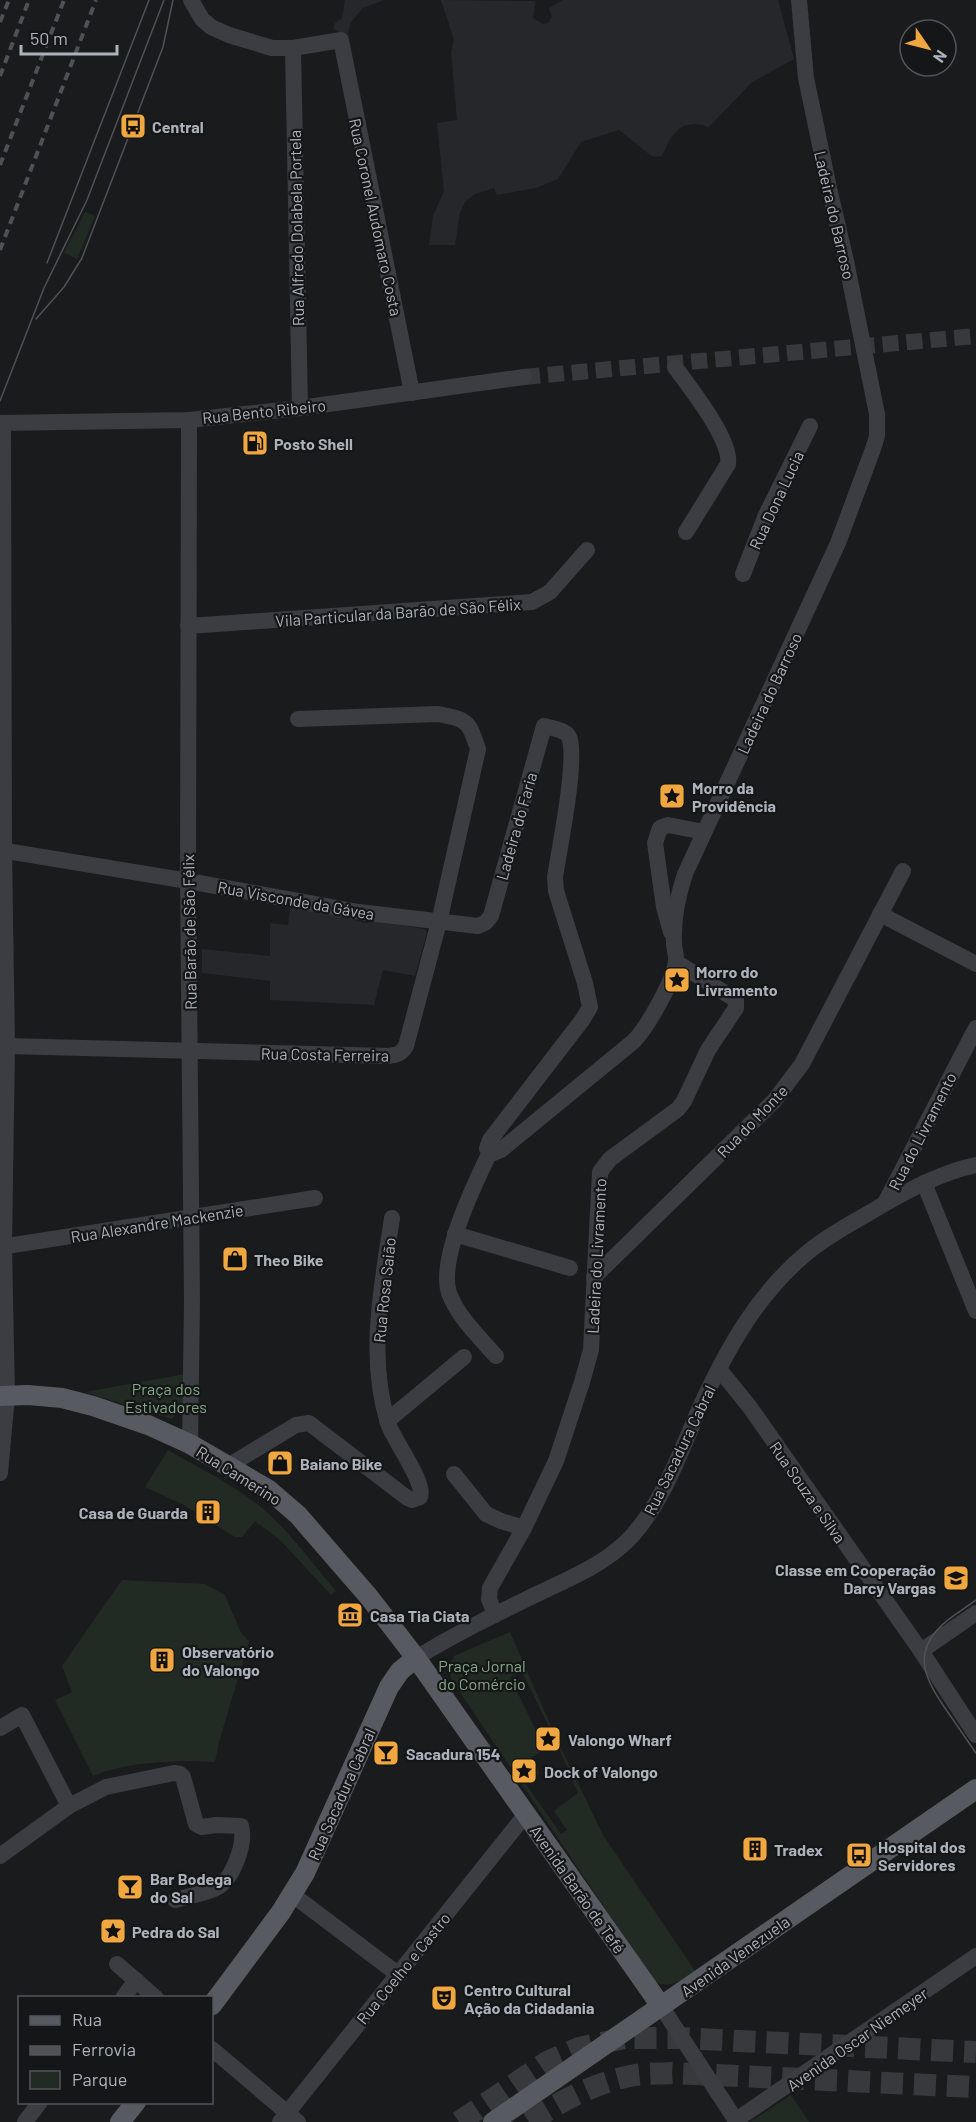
<svg xmlns="http://www.w3.org/2000/svg" width="976" height="2122" font-family="Barlow,sans-serif">
	<rect width="100%" height="100%" fill="#1a1b1d"/>
	<g fill="#26272a">
		<path d="M 345,0 L 384,0 L 363,8 L 351,22 L 347,36 L 333,29 L 335,23 L 342,18 Z"/>
		<path d="M 441,0 L 533,1 L 535,2 L 533,18 L 543,24 L 548,23 L 552,17 L 549,8 L 563,0 L 778,0 L 794,59 L 751,83 L 708,128 L 704,125 L 694,124 L 683,126 L 677,131 L 671,137 L 662,156 L 656,157 L 650,155 L 619,130 L 581,142 L 558,179 L 536,188 L 497,195 L 494,188 L 475,194 L 465,202 L 460,212 L 455,245 L 429,245 L 433,216 L 444,191 L 437,123 L 457,120 L 451,52 L 454,39 Z"/>
		<path d="M 290,907 L 352,917 L 356,921 L 367,923 L 372,921 L 425,929 L 427,933 L 415,976 L 383,970 L 374,1005 L 270,1000 L 270,981 L 202,973 L 202,949 L 270,956 L 270,923 L 288,925 Z"/>
	</g>
	<g fill="#222b23" fill-rule="evenodd">
		<path d="M 85,212 L 95,216 L 77,259 L 64,253 Z"/>
		<path d="M 185,1374 L 186,1406 L 171,1419 L 85,1392 Z"/>
		<path d="M 168,1450 C 199,1468 234,1485 262,1508 C 290,1532 312,1563 336,1591 L 331,1595 L 280,1540 L 255,1521 L 242,1537 L 235,1537 L 184,1505 L 145,1487 Z"/>
		<path d="M 122,1580 L 205,1584 L 225,1595 L 241,1633 L 249,1641 L 219,1742 L 215,1762 C 177,1760 129,1761 93,1776 L 55,1700 L 72,1692 L 62,1666 Z"/>
		<path d="M 510,1632 L 557,1740 L 603,1835 L 695,1971 C 682,1980 669,1990 654,1981 L 451,1679 C 448,1668 448,1663 456,1655 ZM 522,1672 L 557,1743 L 578,1793 L 554,1811 L 567,1830 L 561,1834 L 525,1783 L 539,1773 L 530,1758 L 545,1749 L 510,1677 Z"/>
		<path d="M 791,2095 L 809,2122 L 750,2122 Z"/>
	</g>
	<g fill="none" stroke-linecap="round" stroke-linejoin="round">
		<path stroke="#37393d" stroke-width="16" stroke-dasharray="16 8" stroke-linecap="butt" d="M 524,377 L 976,336"/>
		<g stroke="#37393d" stroke-width="22" stroke-dasharray="22 11" stroke-linecap="butt">
			<path d="M 459,2122 L 547,2062 L 579,2048 L 624,2038 L 677,2038 L 976,2052"/>
			<path d="M 529,2122 C 561,2101 592,2084 630,2076 C 644,2073 658,2074 672,2073 L 976,2087"/>
		</g>
		<g stroke="#3b3d42" stroke-width="16">
			<path d="M 191,0 L 202,19 L 211,27 L 229,35 L 272,48 L 293,48 L 341,40 L 412,393"/>
			<path d="M 293,48 L 300,408"/>
			<path d="M 675,367 C 690,388 732,440 728,464 L 686,532"/>
			<path d="M 189,420 L 188,881 L 192,1301 L 190,1444"/>
			<path d="M 0,423 L 189,420 L 300,408 L 524,377"/>
			<path d="M 743,574 L 766,515 L 810,426"/>
			<path d="M 188,626 L 532,602 L 550,592 L 587,550"/>
			<path d="M 0,850 L 188,881 L 359,912 L 478,926 L 485,923 L 491,916 L 544,726 C 552,728 566,730 569,737 C 578,759 559,850 555,877 L 556,891 L 585,983 L 590,1007 L 583,1019 L 490,1140 L 487,1148 L 494,1153 L 501,1150 L 634,1041 C 648,1026 673,982 676,962 C 677,956 674,949 674,943 C 673,921 678,895 685,874 L 838,543 L 873,449 L 877,436 L 877,414 L 846,261 L 829,188 L 806,78 L 799,0"/>
			<path d="M 880,914 L 976,964"/>
			<path d="M 671,932 L 664,907 L 655,843 L 660,828 L 668,825 L 704,832"/>
			<path d="M 7,1046 L 388,1056 C 397,1055 401,1054 406,1046 L 439,922 L 478,749 C 468,720 468,720 438,714 L 298,719"/>
			<path d="M 490,1152 C 475,1183 438,1259 449,1293 C 458,1317 479,1337 496,1356"/>
			<path d="M 924,1183 L 976,1311"/>
			<path d="M 885,1203 L 976,1028"/>
			<path d="M 455,1234 L 570,1268"/>
			<path d="M 0,1247 L 315,1198"/>
			<path d="M 594,1277 L 774,1101 L 802,1064 L 903,871"/>
			<path d="M 719,1369 L 749,1406 L 921,1651 L 976,1735"/>
			<path d="M 387,1421 L 464,1357"/>
			<path d="M 228,1466 L 296,1425 L 309,1423 L 406,1497 L 412,1500 L 420,1497 C 426,1482 393,1440 388,1423 C 367,1356 382,1285 392,1218"/>
			<path d="M 0,1473 L 7,1396 L 4,1247 L 7,1046 L 4,850 L 3,423"/>
			<path d="M 454,1474 L 486,1514 L 501,1521 L 524,1528"/>
			<path d="M 495,1615 L 489,1599 L 490,1588 L 524,1528 L 556,1461 L 582,1382 L 591,1350 L 600,1172 L 610,1159 L 678,1109 L 684,1101 L 708,1050 L 736,1008 L 736,1000 L 676,962"/>
			<path d="M 921,1651 L 976,1613"/>
			<path d="M 416,1658 C 455,1634 496,1614 537,1594 C 568,1579 601,1566 626,1542 C 663,1506 681,1449 702,1403 C 728,1347 759,1292 808,1252 C 826,1237 848,1225 869,1213 C 900,1194 940,1172 976,1165"/>
			<path d="M 0,1728 L 22,1715 L 69,1806"/>
			<path d="M 0,1856 L 69,1806 L 106,1787 L 174,1773 L 180,1774 L 183,1777 L 196,1824 L 202,1827 L 216,1825 L 241,1826 C 246,1843 233,1880 216,1888 C 204,1894 188,1896 175,1900"/>
			<path d="M 293,1895 L 399,1975"/>
			<path d="M 117,1964 L 156,1998"/>
			<path d="M 123,1998 L 136,1980"/>
			<path d="M 661,2006 L 737,2122"/>
			<path d="M 212,2049 L 298,2122"/>
			<path d="M 736,2120 L 976,1956"/>
			<path d="M 25,2122 L 40,2102"/>
			<path d="M 280,2122 L 526,1814"/>
		</g>
		<g stroke="#585a61" stroke-width="20">
			<path d="M 0,1396 L 28,1395 L 62,1398 L 93,1406 L 148,1425 L 190,1444 L 228,1466 L 269,1490 L 298,1515 L 369,1597 L 416,1658 L 661,2006"/>
			<path d="M 212,2005 L 281,1912 L 305,1873 L 389,1687 L 400,1671 L 416,1658"/>
			<path d="M 120,2122 L 136,2102"/>
			<path d="M 493,2122 L 976,1789"/>
		</g>
		<g stroke="#4f5157" stroke-width="1.5">
			<path d="M 47,263 L 149,0"/>
			<path d="M 36,319 L 64,287 L 82,258 L 163,47 L 173,0"/>
			<path d="M 0,401 L 44,288 L 87,200 L 164,0"/>
			<path d="M 976,1600 C 964,1609 949,1617 939,1628 C 911,1657 928,1683 947,1711 C 957,1725 966,1739 976,1753"/>
		</g>
		<g stroke="#4f5157" stroke-width="4" stroke-dasharray="8 6" stroke-linecap="butt">
			<path d="M 0,22 L 9,0"/>
			<path d="M 0,76 L 29,0"/>
			<path d="M 0,165 L 64,0"/>
			<path d="M 0,250 L 96,0"/>
		</g>
	</g>
	<defs>
		<symbol id="bus-square" viewBox="-11 -11 22 22"><rect x="-9" y="-9" width="18" height="18" rx="4" fill="#f1a73f" stroke="#151618"/><path d="M-5-6H5V4H4V6H2V4H-2V6H-4V4H-5ZM-3.5-4V0h7V-4ZM-3.5 1.2v1.5H-2V1.2ZM2 1.2v1.5H3.5V1.2Z" fill="#111"/></symbol>
		<symbol id="fuel-square" viewBox="-11 -11 22 22"><rect x="-9" y="-9" width="18" height="18" rx="4" fill="#f1a73f" stroke="#151618"/><path d="M-5.5-6h7V0h2V4h1.3V-2.5L3-4.5l.8-.8L6-3V5H2.5V1h-1V6h-7ZM-4.2-4.7v3.2H.2V-4.7Z" fill="#111"/></symbol>
		<symbol id="sight-square" viewBox="-11 -11 22 22"><rect x="-9" y="-9" width="18" height="18" rx="4" fill="#f1a73f" stroke="#151618"/><path d="M0-6L1.8-2.2L6-1.7L2.9 1.2L3.7 5.4L0 3.3L-3.7 5.4L-2.9 1.2L-6-1.7L-1.8-2.2Z" fill="#111"/></symbol>
		<symbol id="shop-square" viewBox="-11 -11 22 22"><rect x="-9" y="-9" width="18" height="18" rx="4" fill="#f1a73f" stroke="#151618"/><path d="M-5-2.5h2.3a2.7 3.5 0 0 1 5.4 0H5L5.5 6h-11ZM-1.5-2.5h3a1.5 2.3 0 0 0-3 0Z" fill="#111"/></symbol>
		<symbol id="building-square" viewBox="-11 -11 22 22"><rect x="-9" y="-9" width="18" height="18" rx="4" fill="#f1a73f" stroke="#151618"/><path d="M-4-6H4V6H1V3H-1V6H-4ZM-2.5-4.3h1.7v1.8h-1.7ZM.8-4.3h1.7v1.8H.8ZM-2.5-1h1.7V.8h-1.7ZM.8-1h1.7V.8H.8Z" fill="#111"/></symbol>
		<symbol id="school-square" viewBox="-11 -11 22 22"><rect x="-9" y="-9" width="18" height="18" rx="4" fill="#f1a73f" stroke="#151618"/><path d="M0-5L7-2L0 1L-7-2ZM-4 1L0 2.5L4 1V4Q0 6-4 4Z" fill="#111"/></symbol>
		<symbol id="museum-square" viewBox="-11 -11 22 22"><rect x="-9" y="-9" width="18" height="18" rx="4" fill="#f1a73f" stroke="#151618"/><path d="M0-6L6-3V-2H-6V-3ZM-5-1h2V3h-2ZM-1-1h2V3h-2ZM3-1h2V3H3ZM-6 4H6V6H-6Z" fill="#111"/></symbol>
		<symbol id="bar-square" viewBox="-11 -11 22 22"><rect x="-9" y="-9" width="18" height="18" rx="4" fill="#f1a73f" stroke="#151618"/><path d="M-6-5H6L.8 .8V4.5H3.5V6h-7V4.5H-.8V.8Z" fill="#111"/></symbol>
		<symbol id="theatre-square" viewBox="-11 -11 22 22"><rect x="-9" y="-9" width="18" height="18" rx="4" fill="#f1a73f" stroke="#151618"/><path d="M-5-5.5Q0-4 5-5.5V0Q5 5 0 6Q-5 5-5 0ZM-3.3-2.5H-1v1.5H-3.3ZM1-2.5H3.3v1.5H1ZM-2.8 1Q0 5.5 2.8 1Z" fill="#111"/></symbol>
	</defs>
	<g fill-rule="evenodd">
		<use href="#bus-square" x="118" y="111" width="30" height="30"/>
		<use href="#fuel-square" x="240" y="428" width="30" height="30"/>
		<use href="#sight-square" x="657" y="781" width="30" height="30"/>
		<use href="#sight-square" x="662" y="965" width="30" height="30"/>
		<use href="#shop-square" x="220" y="1244" width="30" height="30"/>
		<use href="#shop-square" x="265" y="1448" width="30" height="30"/>
		<use href="#building-square" x="193" y="1497" width="30" height="30"/>
		<use href="#school-square" x="941" y="1563" width="30" height="30"/>
		<use href="#museum-square" x="335" y="1600" width="30" height="30"/>
		<use href="#building-square" x="147" y="1645" width="30" height="30"/>
		<use href="#sight-square" x="533" y="1724" width="30" height="30"/>
		<use href="#bar-square" x="371" y="1738" width="30" height="30"/>
		<use href="#sight-square" x="509" y="1756" width="30" height="30"/>
		<use href="#building-square" x="740" y="1834" width="30" height="30"/>
		<use href="#bus-square" x="844" y="1840" width="30" height="30"/>
		<use href="#bar-square" x="115" y="1872" width="30" height="30"/>
		<use href="#sight-square" x="98" y="1916" width="30" height="30"/>
		<use href="#theatre-square" x="429" y="1983" width="30" height="30"/>
	</g>
	<g text-anchor="middle" dominant-baseline="central" stroke-width="4.5" stroke-linejoin="round" paint-order="stroke">
		<g font-size="16" font-weight="bold" fill="#adb3bc" stroke="#151618" text-anchor="start">
			<text x="152" y="126">Central</text>
			<text x="274" y="443">Posto Shell</text>
			<text x="692" y="787">Morro da<tspan x="692" dy="18">Providência</tspan></text>
			<text x="696" y="971">Morro do<tspan x="696" dy="18">Livramento</tspan></text>
			<text x="254" y="1259">Theo Bike</text>
			<text x="300" y="1463">Baiano Bike</text>
			<text x="188" y="1512" text-anchor="end">Casa de Guarda</text>
			<text x="936" y="1569" text-anchor="end">Classe em Cooperação<tspan x="936" dy="18">Darcy Vargas</tspan></text>
			<text x="370" y="1615">Casa Tia Ciata</text>
			<text x="182" y="1651">Observatório<tspan x="182" dy="18">do Valongo</tspan></text>
			<text x="568" y="1739">Valongo Wharf</text>
			<text x="406" y="1753">Sacadura 154</text>
			<text x="544" y="1771">Dock of Valongo</text>
			<text x="878" y="1846">Hospital dos<tspan x="878" dy="18">Servidores</tspan></text>
			<text x="774" y="1849">Tradex</text>
			<text x="150" y="1878">Bar Bodega<tspan x="150" dy="18">do Sal</tspan></text>
			<text x="132" y="1931">Pedra do Sal</text>
			<text x="464" y="1989">Centro Cultural<tspan x="464" dy="18">Ação da Cidadania</tspan></text>
		</g>
		<g font-size="16" fill="#adb3bc" stroke="#151618">
			<text transform="translate(835 215) rotate(77)">Ladeira do Barroso</text>
			<text transform="translate(376 217) rotate(78)">Rua Coronel Audomaro Costa</text>
			<text transform="translate(296 228) rotate(-91)">Rua Alfredo Dolabela Portela</text>
			<text transform="translate(264 411) rotate(-6)">Rua Bento Ribeiro</text>
			<text transform="translate(776 500) rotate(-65)">Rua Dona Lucia</text>
			<text transform="translate(398 612) rotate(-4)">Vila Particular da Barão de São Félix</text>
			<text transform="translate(769 693) rotate(-65)">Ladeira do Barroso</text>
			<text transform="translate(516 826) rotate(-74)">Ladeira do Faria</text>
			<text transform="translate(296 900) rotate(10)">Rua Visconde da Gávea</text>
			<text transform="translate(189 932) rotate(-91)">Rua Barão de São Félix</text>
			<text transform="translate(325 1054) rotate(1)">Rua Costa Ferreira</text>
			<text transform="translate(752 1121) rotate(-46)">Rua do Monte</text>
			<text transform="translate(922 1131) rotate(-63)">Rua do Livramento</text>
			<text transform="translate(157 1223) rotate(-9)">Rua Alexandre Mackenzie</text>
			<text transform="translate(596 1256) rotate(-87)">Ladeira do Livramento</text>
			<text transform="translate(384 1290) rotate(-84)">Rua Rosa Saião</text>
			<text transform="translate(679 1450) rotate(-64)">Rua Sacadura Cabral</text>
			<text transform="translate(239 1475) rotate(32)">Rua Camerino</text>
			<text transform="translate(808 1492) rotate(55)">Rua Souza e Silva</text>
			<text transform="translate(341 1794) rotate(-66)">Rua Sacadura Cabral</text>
			<text transform="translate(578 1889) rotate(55)">Avenida Barão de Tefé</text>
			<text transform="translate(735 1956) rotate(-35)">Avenida Venezuela</text>
			<text transform="translate(403 1968) rotate(-51)">Rua Coelho e Castro</text>
			<text transform="translate(857 2039) rotate(-35)">Avenida Oscar Niemeyer</text>
		</g>
		<g font-size="16" fill="#85a785" stroke="#151618">
			<text x="166" y="1388">Praça dos<tspan x="166" dy="18">Estivadores</tspan></text>
			<text x="482" y="1665">Praça Jornal<tspan x="482" dy="18">do Comércio</tspan></text>
		</g>
	</g>
	<rect x="18" y="1996" width="195" height="108" fill="#151618" stroke="#52555a" stroke-width="1.5"/>
	<rect x="30" y="2016" width="30" height="9" fill="#585a61" stroke="#52555a" stroke-width="1.5"/>
	<text x="72" y="2026" font-size="18" fill="#adb3bc">Rua</text>
	<rect x="30" y="2046" width="30" height="9" fill="#4f5157" stroke="#52555a" stroke-width="1.5"/>
	<text x="72" y="2056" font-size="18" fill="#adb3bc">Ferrovia</text>
	<rect x="30" y="2071" width="30" height="18" fill="#222b23" stroke="#52555a" stroke-width="1.5"/>
	<text x="72" y="2086" font-size="18" fill="#adb3bc">Parque</text>
	<g transform="translate(928 48) rotate(125)"><circle r="28" fill="#151618" stroke="#52555a" stroke-width="1.5"/>
	<path d="M0-4.5L10 22L0 15L-10 22Z" fill="#f1a73f"/>
	<text y="-9" font-size="16" font-weight="bold" text-anchor="middle" fill="#adb3bc">N</text>
	</g>
	<path d="M21 45v9h96v-9" fill="none" stroke="#adb3bc" stroke-width="3"/>
	<text x="30" y="45" font-size="18" fill="#adb3bc" stroke="#151618" stroke-width="4.5" paint-order="stroke">50 m</text>
</svg>
